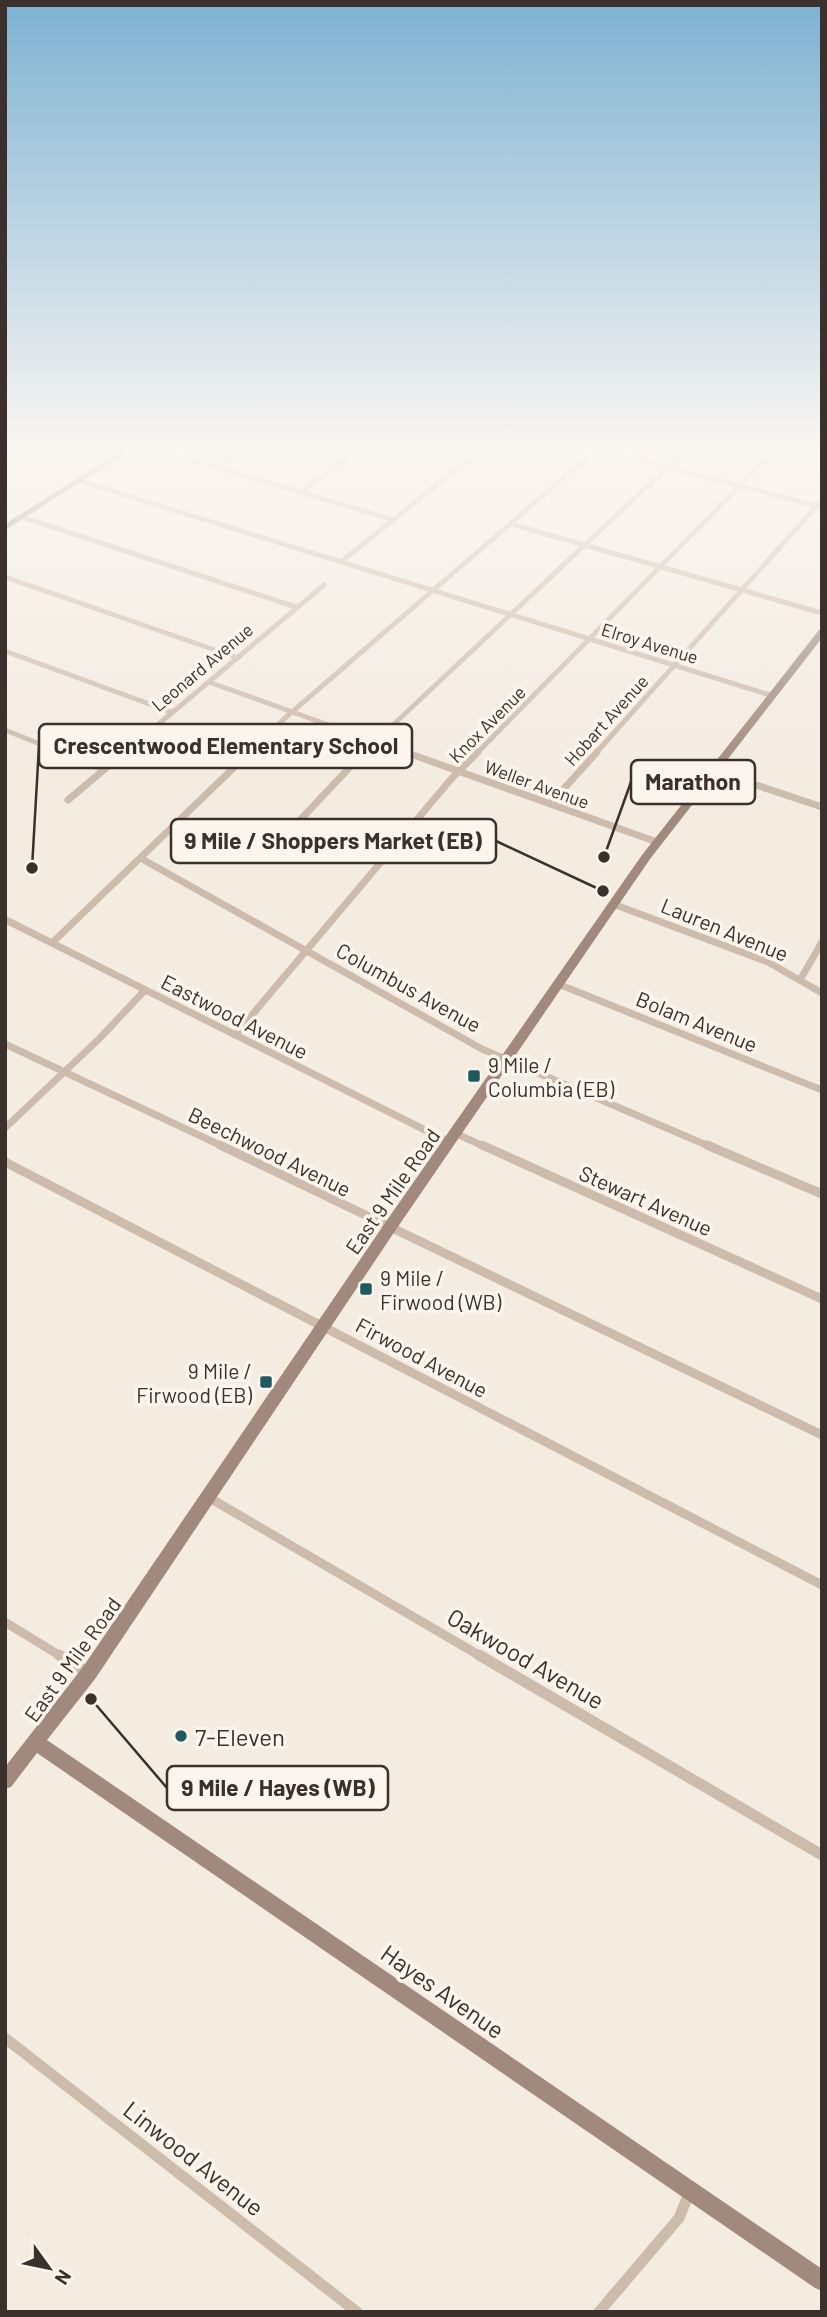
<svg xmlns="http://www.w3.org/2000/svg" width="827" height="2317" font-family="Barlow,sans-serif">
	<rect width="100%" height="100%" fill="#f4ebe1"/>
	<g fill="none" stroke-linecap="round" stroke-linejoin="round">
		<g stroke="#cdbbac" stroke-width="5">
			<path d="M 156,449 L 394,520"/>
			<path d="M 600,449 L 820,507"/>
			<path d="M 5,461 L 25,449"/>
			<path d="M 217,467 L 244,449"/>
			<path d="M 80,481 L 770,695"/>
			<path d="M 301,492 L 359,449"/>
			<path d="M 22,517 L 296,607"/>
			<path d="M 511,524 L 822,613"/>
			<path d="M 342,561 L 482,449"/>
			<path d="M 5,577 L 238,658"/>
			<path d="M 5,651 L 171,712"/>
			<path d="M 209,682 L 409,754"/>
			<path d="M 5,730 L 65,754"/>
			<path d="M 123,754 L 324,585"/>
			<path d="M 248,754 L 285,718 L 597,449"/>
			<path d="M 362,754 L 687,449"/>
			<path d="M 476,754 L 776,449"/>
			<path d="M 595,754 L 822,500"/>
		</g>
		<g stroke="#cdbbac" stroke-width="7">
			<path d="M 60,752 L 104,769"/>
			<path d="M 405,752 L 657,842"/>
			<path d="M 711,770 L 822,807"/>
			<path d="M 68,800 L 125,752"/>
			<path d="M 551,803 L 597,752"/>
			<path d="M 287,834 L 364,752"/>
			<path d="M 142,859 L 482,1049 L 711,1147"/>
			<path d="M 613,904 L 768,962 L 822,993"/>
			<path d="M 6,920 L 449,1142"/>
			<path d="M 53,942 L 250,752"/>
			<path d="M 800,980 L 822,942"/>
			<path d="M 558,984 L 822,1090"/>
			<path d="M 235,1035 L 452,778 L 478,752"/>
			<path d="M 5,1044 L 224,1147"/>
			<path d="M 5,1128 L 100,1038 L 145,990"/>
			<path d="M 455,1133 L 485,1147"/>
		</g>
		<g stroke="#cdbbac" stroke-width="9">
			<path d="M 220,1145 L 822,1435"/>
			<path d="M 482,1145 L 822,1299"/>
			<path d="M 707,1145 L 822,1194"/>
			<path d="M 5,1162 L 822,1585"/>
			<path d="M 208,1497 L 482,1657"/>
			<path d="M 5,1622 L 62,1657"/>
		</g>
		<g stroke="#cdbbac" stroke-width="11">
			<path d="M 59,1655 L 89,1673"/>
			<path d="M 479,1655 L 822,1855"/>
			<path d="M 5,2038 L 357,2312"/>
			<path d="M 599,2312 L 679,2218 L 690,2191"/>
		</g>
		<g fill="#a18a7d" fill-rule="evenodd">
			<path d="M 124,449 L 133,449 L 5,530 L 5,524 Z"/>
			<path d="M 819,630 L 822,630 L 822,638 L 650,859 L 395,1231 L 95,1679 L 47,1740 L 822,2269 L 822,2291 L 815,2288 L 37,1753 L 11,1787 L 5,1789 L 5,1767 L 83,1667 L 385,1223 L 642,855 Z"/>
		</g>
	</g>
	<linearGradient id="sky" x2="0" y2="1"><stop stop-color="#7eb2d2"/><stop offset="0.58" stop-color="#faf6f2"/><stop offset="1" stop-color="#faf6f2" stop-opacity="0"/></linearGradient>
	<rect width="827" height="774" fill="url(#sky)"/>
	<g fill="#1f5a5e" stroke="#fbf5ee" stroke-width="2.5">
		<rect x="467" y="1069" width="14" height="14" rx="3.5"/>
		<rect x="359" y="1282" width="14" height="14" rx="3.5"/>
		<rect x="259" y="1375" width="14" height="14" rx="3.5"/>
		<circle cx="181" cy="1736" r="7"/>
	</g>
	<g text-anchor="middle" dominant-baseline="central" stroke-width="7" stroke-linejoin="round" paint-order="stroke">
		<g font-size="18" fill="#3b302b" stroke="#fbf5ee">
			<text transform="translate(650 643) rotate(17)">Elroy Avenue</text>
			<text transform="translate(202 667) rotate(-40)">Leonard Avenue</text>
			<text transform="translate(606 720) rotate(-48)">Hobart Avenue</text>
			<text transform="translate(487 724) rotate(-45)">Knox Avenue</text>
			<text transform="translate(537 784) rotate(20)">Weller Avenue</text>
		</g>
		<g font-size="21" fill="#3b302b" stroke="#fbf5ee">
			<text transform="translate(725 929) rotate(22)">Lauren Avenue</text>
			<text transform="translate(409 987) rotate(29)">Columbus Avenue</text>
			<text transform="translate(235 1016) rotate(27)">Eastwood Avenue</text>
			<text transform="translate(697 1021) rotate(22)">Bolam Avenue</text>
			<text transform="translate(270 1151) rotate(26)">Beechwood Avenue</text>
			<text transform="translate(392 1191) rotate(-55)">East 9 Mile Road</text>
			<text transform="translate(646 1200) rotate(24)">Stewart Avenue</text>
			<text transform="translate(422 1357) rotate(28)">Firwood Avenue</text>
			<text transform="translate(72 1659) rotate(-54)">East 9 Mile Road</text>
		</g>
		<g font-size="21" fill="#3b302b" stroke="#fbf5ee" text-anchor="start">
			<text x="488" y="1064">9 Mile /<tspan x="488" dy="24">Columbia (EB)</tspan></text>
			<text x="380" y="1277">9 Mile /<tspan x="380" dy="24">Firwood (WB)</tspan></text>
			<text x="252" y="1370" text-anchor="end">9 Mile /<tspan x="252" dy="24">Firwood (EB)</tspan></text>
		</g>
		<g font-size="24" fill="#3b302b" stroke="#fbf5ee">
			<text transform="translate(526 1658) rotate(30)">Oakwood Avenue</text>
			<text transform="translate(443 1991) rotate(35)">Hayes Avenue</text>
			<text transform="translate(194 2158) rotate(38)">Linwood Avenue</text>
		</g>
		<g font-size="24" fill="#3b302b" stroke="#fbf5ee" text-anchor="start">
			<text x="195" y="1736">7-Eleven</text>
		</g>
	</g>
	<path fill="none" stroke="#3b302b" stroke-width="2.5" d="M32 868L39 746M604 857L631 782M603 891L496 841M91 1699L167 1788"/>
	<g fill="#3b302b" stroke="#fbf5ee" stroke-width="2.5">
		<circle cx="32" cy="868" r="7"/>
		<circle cx="604" cy="857" r="7"/>
		<circle cx="603" cy="891" r="7"/>
		<circle cx="91" cy="1699" r="7"/>
	</g>
	<g fill="#fbf5ee" stroke="#3b302b" stroke-width="2.5">
		<rect x="39" y="724" width="373" height="44" rx="7"/>
		<rect x="631" y="760" width="124" height="44" rx="7"/>
		<rect x="171" y="819" width="325" height="44" rx="7"/>
		<rect x="167" y="1766" width="221" height="44" rx="7"/>
	</g>
	<g font-size="23" text-anchor="middle" font-weight="bold" fill="#3b302b">
		<text x="226" y="754">Crescentwood Elementary School</text>
		<text x="693" y="790">Marathon</text>
		<text x="333" y="849">9 Mile / Shoppers Market (EB)</text>
		<text x="278" y="1796">9 Mile / Hayes (WB)</text>
	</g>
	<rect width="827" height="2317" fill="none" stroke="#3b302b" stroke-width="14"/>
	<g transform="translate(49 2268) rotate(123)" stroke="#fbf5ee" stroke-width="5" paint-order="stroke">
	<path d="M0-5L12 26L0 18L-12 26Z" fill="#3b302b"/>
	<text y="-10" font-size="19" font-weight="bold" text-anchor="middle" fill="#3b302b">N</text>
	</g>
</svg>
